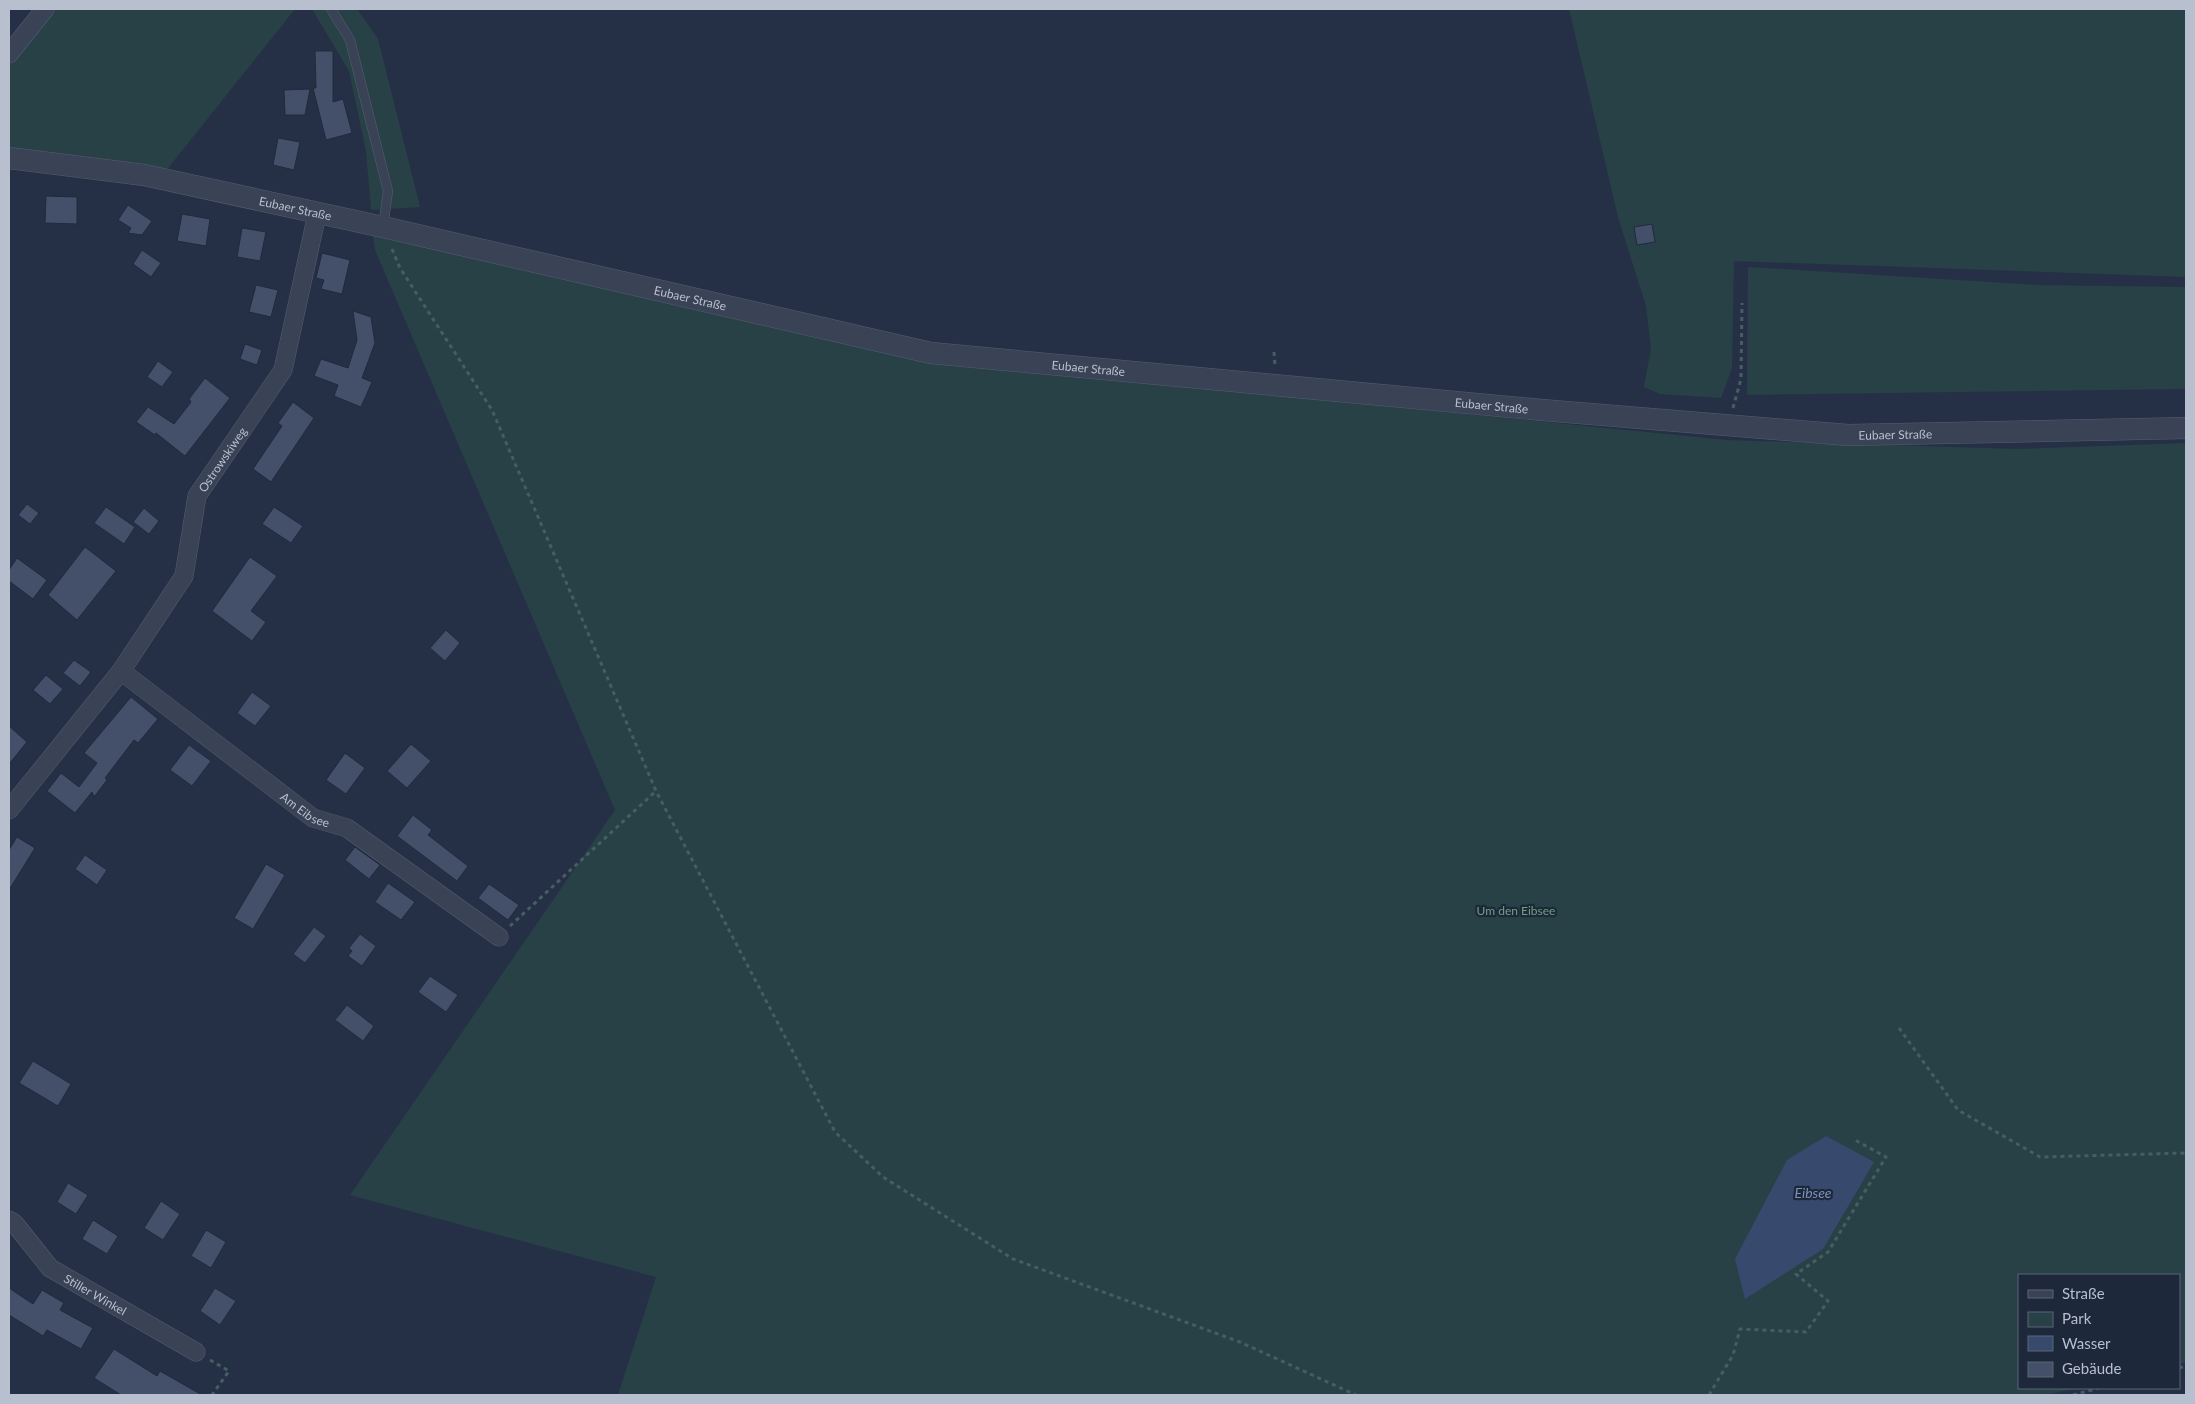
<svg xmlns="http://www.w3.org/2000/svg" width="2195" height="1404" font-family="Lato,sans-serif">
	<rect width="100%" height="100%" fill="#253046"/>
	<g fill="#274147">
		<path d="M 46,9 L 295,9 L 165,172 L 9,157 L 9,56 Z"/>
		<path d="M 312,9 L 357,9 L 378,39 L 420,207 L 371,210 L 366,151 L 349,71 Z"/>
		<path d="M 1569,9 L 2186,9 L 2186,277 L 1734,261 L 1732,368 L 1721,398 L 1660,394 L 1644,387 L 1651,348 L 1646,306 L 1618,217 Z"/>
		<path d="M 373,235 L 910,359 L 1727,440 L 2017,449 L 2186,443 L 2186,1362 L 2179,1364 L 2179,1275 L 2019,1275 L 2019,1388 L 2078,1388 L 2046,1395 L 618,1395 L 656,1277 L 350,1195 L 615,810 L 375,250 Z"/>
		<path d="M 1748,267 L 2039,285 L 2186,287 L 2186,389 L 1747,395 Z"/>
	</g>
	<path fill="#374a6e" d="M 1826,1136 L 1874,1162 L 1823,1249 L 1745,1299 L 1735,1259 L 1787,1160 Z"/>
	<g fill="#445069" stroke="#202a3d">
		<path d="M 315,51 L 333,51 L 333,102 L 343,99 L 352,133 L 326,140 L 313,88 L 316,88 Z"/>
		<path d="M 310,89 L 305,115 L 285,115 L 284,90 Z"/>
		<path d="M 278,138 L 300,142 L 294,170 L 273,165 Z"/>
		<path d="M 46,196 L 77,197 L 77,224 L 45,223 Z"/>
		<path d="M 128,205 L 152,221 L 142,235 L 128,233 L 131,228 L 118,220 Z"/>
		<path d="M 182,214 L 210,219 L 206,246 L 177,241 Z"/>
		<path d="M 1652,224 L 1655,242 L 1637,245 L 1634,227 Z"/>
		<path d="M 242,228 L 266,232 L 260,261 L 237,257 Z"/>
		<path d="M 142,250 L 161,263 L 151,277 L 133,264 Z"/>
		<path d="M 322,253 L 350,260 L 342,294 L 321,289 L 324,280 L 316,278 Z"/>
		<path d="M 256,285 L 278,290 L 271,317 L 249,312 Z"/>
		<path d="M 353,311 L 371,317 L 375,343 L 362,378 L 372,382 L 361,407 L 334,396 L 338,385 L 314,376 L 321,359 L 348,368 L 357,340 Z"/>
		<path d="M 245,344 L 262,350 L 257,365 L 240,359 Z"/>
		<path d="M 158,361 L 173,372 L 162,387 L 147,377 Z"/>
		<path d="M 205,378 L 230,398 L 185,456 L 156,433 L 155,435 L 136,422 L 148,407 L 174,424 L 191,402 L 189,399 Z"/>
		<path d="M 293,402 L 314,418 L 271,482 L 253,469 L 282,426 L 278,423 Z"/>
		<path d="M 27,504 L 39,513 L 30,524 L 18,515 Z"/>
		<path d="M 106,507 L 135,527 L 124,544 L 94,523 Z"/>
		<path d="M 274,507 L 303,526 L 291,543 L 262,524 Z"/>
		<path d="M 144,508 L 159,521 L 149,534 L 133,522 Z"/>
		<path d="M 85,547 L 116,571 L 77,620 L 48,595 Z"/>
		<path d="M 250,557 L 277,576 L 251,611 L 266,622 L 252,641 L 212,611 Z"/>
		<path d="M 17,558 L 47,580 L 33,599 L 9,581 L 9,570 Z"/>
		<path d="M 446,630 L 460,643 L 445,661 L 430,648 Z"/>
		<path d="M 74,660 L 91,672 L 80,686 L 63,673 Z"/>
		<path d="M 46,675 L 63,689 L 50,704 L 33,690 Z"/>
		<path d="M 252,692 L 271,706 L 255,726 L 237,713 Z"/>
		<path d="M 131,697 L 158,719 L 138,743 L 134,740 L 105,778 L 107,780 L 94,797 L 92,792 L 75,813 L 47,791 L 61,773 L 79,787 L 97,763 L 84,753 Z"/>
		<path d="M 9,726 L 27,742 L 9,764 Z"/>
		<path d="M 411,744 L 431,761 L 407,788 L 387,771 Z"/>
		<path d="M 189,745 L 211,761 L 192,786 L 170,770 Z"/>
		<path d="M 345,753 L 365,768 L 346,794 L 326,780 Z"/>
		<path d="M 413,815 L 432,830 L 428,835 L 468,866 L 457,881 L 397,836 Z"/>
		<path d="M 17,837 L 35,848 L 9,890 L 9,850 Z"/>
		<path d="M 355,847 L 380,865 L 369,879 L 345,860 Z"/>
		<path d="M 85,855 L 107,870 L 97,885 L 75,869 Z"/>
		<path d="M 266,864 L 285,875 L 253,929 L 234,918 Z"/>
		<path d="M 388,883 L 415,902 L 401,920 L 375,902 Z"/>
		<path d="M 489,884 L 519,905 L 508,920 L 478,898 Z"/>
		<path d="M 314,927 L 326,936 L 305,963 L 293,954 Z"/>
		<path d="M 360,934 L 376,946 L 362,966 L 348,956 L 352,951 L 349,948 Z"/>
		<path d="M 430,976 L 458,995 L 446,1012 L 418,992 Z"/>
		<path d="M 347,1005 L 374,1026 L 363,1041 L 335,1020 Z"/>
		<path d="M 33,1061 L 71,1084 L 58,1106 L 19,1083 Z"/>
		<path d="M 68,1183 L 88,1195 L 76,1214 L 57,1202 Z"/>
		<path d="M 161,1201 L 180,1214 L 163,1240 L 144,1228 Z"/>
		<path d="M 93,1220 L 118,1236 L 107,1254 L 82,1239 Z"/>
		<path d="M 206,1230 L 226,1242 L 211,1268 L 191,1256 Z"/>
		<path d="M 9,1288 L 33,1304 L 42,1290 L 64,1303 L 60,1310 L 93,1328 L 81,1349 L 47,1330 L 43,1336 L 9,1315 Z"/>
		<path d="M 215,1288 L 236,1301 L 220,1325 L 200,1311 Z"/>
		<path d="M 114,1349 L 157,1376 L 160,1371 L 202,1395 L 121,1395 L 94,1378 Z"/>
	</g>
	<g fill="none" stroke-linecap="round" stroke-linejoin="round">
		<defs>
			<path id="service" d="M 331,9 L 350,40 L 388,191 L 383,227"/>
			<g id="minor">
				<path d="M 9,54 L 45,9"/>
				<path id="s1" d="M 121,671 L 313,818 L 347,828 L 499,937"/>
				<path id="s2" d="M 9,810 L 121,671 L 184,576 L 197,496 L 283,370 L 317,214"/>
				<path id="s3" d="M 9,1220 L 15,1224 L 50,1268 L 196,1352"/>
			</g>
			<g id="tertiary">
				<path id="s4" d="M 9,158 L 144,175 L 383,227 L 931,353 L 1542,410 L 1848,435 L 2186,428"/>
			</g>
		</defs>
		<use href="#service" stroke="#555e70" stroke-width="10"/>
		<use href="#minor" stroke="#555e70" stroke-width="19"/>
		<use href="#tertiary" stroke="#555e70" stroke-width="22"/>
		<g stroke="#465e63" stroke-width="3" stroke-dasharray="4 4" stroke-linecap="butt">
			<path d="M 392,249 L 400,268 L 492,410 L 656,791 L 835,1132 L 883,1177 L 1013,1259 L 1240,1342 L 1356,1395"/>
			<path d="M 1274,352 L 1275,366"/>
			<path d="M 1733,408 L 1741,379 L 1742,303"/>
			<path d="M 510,926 L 656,791"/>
			<path d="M 1899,1028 L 1958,1110 L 2040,1157 L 2186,1153"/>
			<path d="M 210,1360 L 229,1371 L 212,1395"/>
			<path d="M 2179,1368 L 2186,1366"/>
			<path d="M 1709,1395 L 1733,1355 L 1740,1329 L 1806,1332 L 1828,1301 L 1796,1274 L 1828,1252 L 1886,1157 L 1855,1140"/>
			<path d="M 2073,1395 L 2099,1388"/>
		</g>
		<use href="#service" stroke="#3a4355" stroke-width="9"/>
		<use href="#minor" stroke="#3a4355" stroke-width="18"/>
		<use href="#tertiary" stroke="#3a4355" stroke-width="21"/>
	</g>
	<g text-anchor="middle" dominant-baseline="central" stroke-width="4.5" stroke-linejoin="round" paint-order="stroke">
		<g font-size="12" fill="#b8bfcf" stroke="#1e283b">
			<text stroke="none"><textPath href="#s4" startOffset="291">Eubaer Straße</textPath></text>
			<text stroke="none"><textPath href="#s4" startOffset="696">Eubaer Straße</textPath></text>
			<text stroke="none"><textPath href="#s4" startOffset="1101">Eubaer Straße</textPath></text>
			<text stroke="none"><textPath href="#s4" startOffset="1506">Eubaer Straße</textPath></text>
			<text stroke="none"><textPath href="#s4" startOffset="1911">Eubaer Straße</textPath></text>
			<text stroke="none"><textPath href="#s2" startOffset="418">Ostrowskiweg</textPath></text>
			<text stroke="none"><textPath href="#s1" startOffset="231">Am Eibsee</textPath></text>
			<text stroke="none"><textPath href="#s3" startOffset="116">Stiller Winkel</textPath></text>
		</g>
		<g font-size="12" fill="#6da27d" stroke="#1e283b">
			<text x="1516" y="910">Um den Eibsee</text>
		</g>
		<g font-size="14" font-style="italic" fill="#7c91b8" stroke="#1e283b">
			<text x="1813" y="1192">Eibsee</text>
		</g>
	</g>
	<rect width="2195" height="1404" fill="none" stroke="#b8bfcf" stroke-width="20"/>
	<rect x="2018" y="1274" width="162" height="115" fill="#1e283b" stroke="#5c6476"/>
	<rect x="2028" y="1290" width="25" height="8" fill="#3a4355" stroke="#5c6476"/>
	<text x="2062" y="1299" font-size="15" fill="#b8bfcf">Straße</text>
	<rect x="2028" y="1312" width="25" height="15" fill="#274147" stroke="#5c6476"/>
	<text x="2062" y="1324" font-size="15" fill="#b8bfcf">Park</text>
	<rect x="2028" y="1336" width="25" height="15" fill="#374a6e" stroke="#5c6476"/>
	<text x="2062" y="1349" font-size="15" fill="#b8bfcf">Wasser</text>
	<rect x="2028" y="1362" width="25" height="15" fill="#445069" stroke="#5c6476"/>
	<text x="2062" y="1374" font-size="15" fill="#b8bfcf">Gebäude</text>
</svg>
